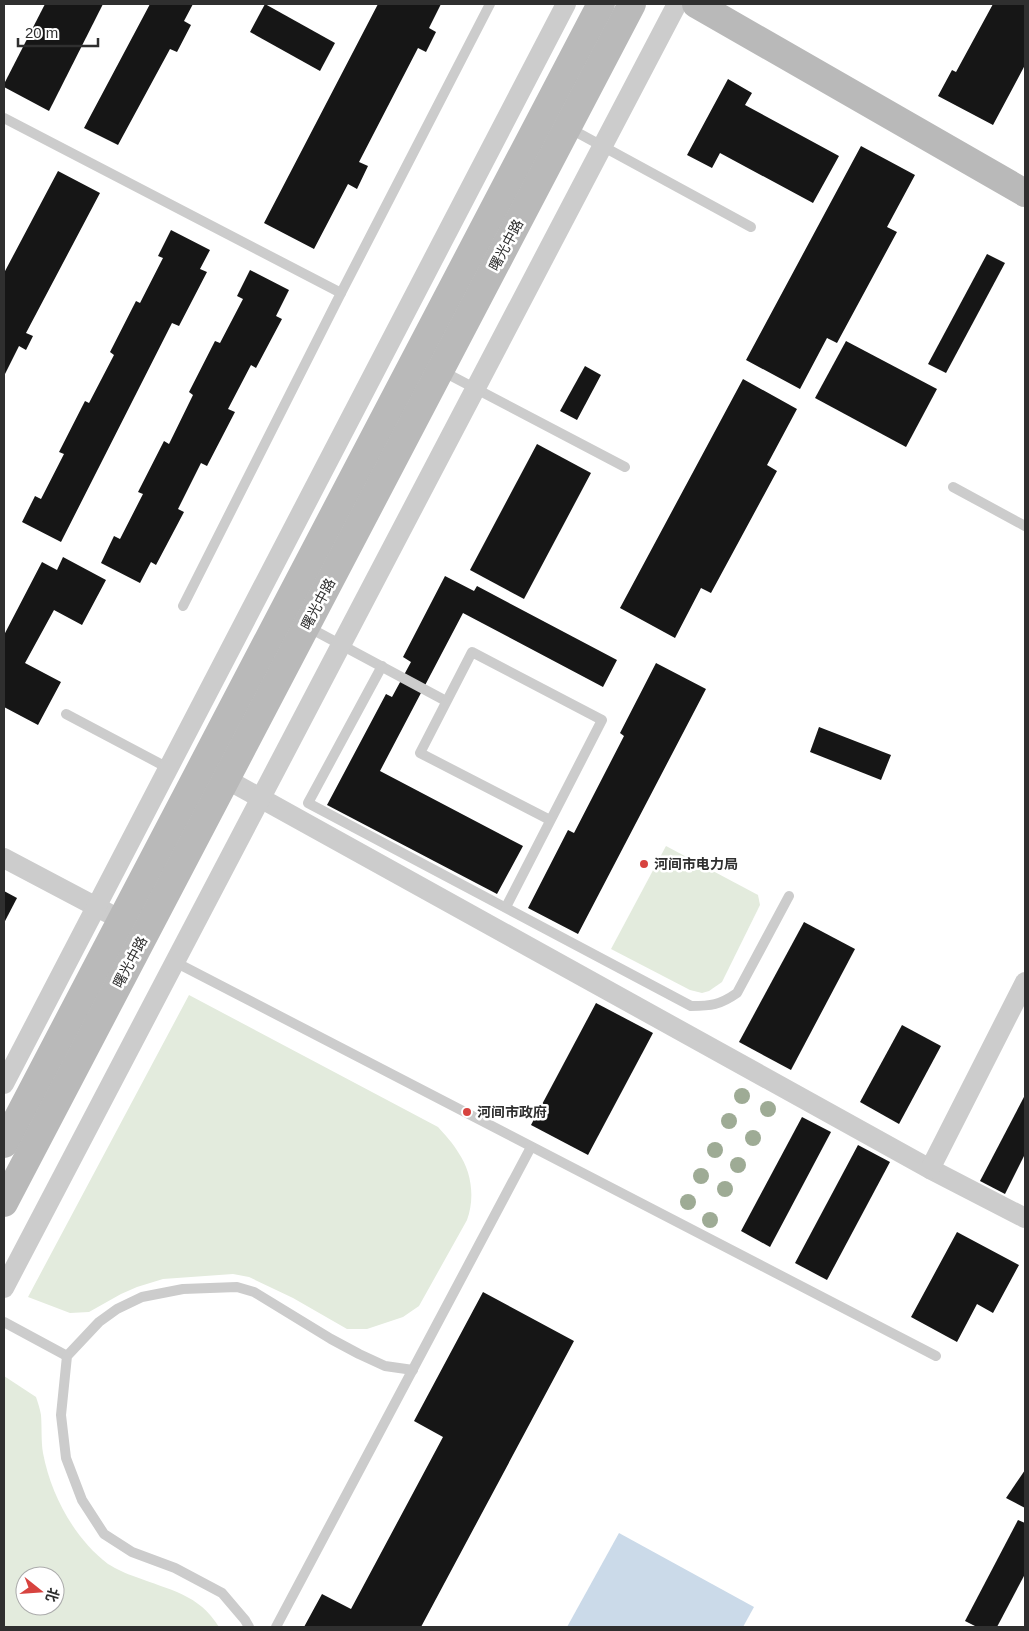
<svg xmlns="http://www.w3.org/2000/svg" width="1029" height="1631" font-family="Arial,'Noto Sans SC',sans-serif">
	<rect width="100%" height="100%" fill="#fff"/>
	<g fill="#e3ebdd" fill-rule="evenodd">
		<path d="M 666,846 L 758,895 L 760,905 L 722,982 L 709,991 L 702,993 L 690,990 L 611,949 Z"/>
		<path d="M 189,995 L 438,1127 C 445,1135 453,1143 458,1152 C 472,1172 475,1198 467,1220 L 419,1306 L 403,1317 L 367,1329 L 347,1329 L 293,1298 L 249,1277 L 233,1274 L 163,1279 L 137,1287 L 121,1294 L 89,1312 L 70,1313 L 28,1297 Z"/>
		<path d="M 4,1376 L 36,1397 C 38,1403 40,1409 41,1415 C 42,1428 41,1441 43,1453 C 51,1495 74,1538 108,1564 C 116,1569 127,1574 136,1577 C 169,1590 199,1594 219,1627 L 4,1627 ZM 25,1576 L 55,1576 L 55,1606 L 25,1606 Z"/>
	</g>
	<path fill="#cbdae9" d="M 619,1533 L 754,1607 L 743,1627 L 567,1627 Z"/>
	<g fill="#161616">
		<path d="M 45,4 L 103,4 L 49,111 L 4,87 L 4,84 Z"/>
		<path d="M 150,4 L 193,4 L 184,21 L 191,25 L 177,52 L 170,49 L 118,145 L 84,128 Z"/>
		<path d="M 265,4 L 335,43 L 320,71 L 250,32 Z"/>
		<path d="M 378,4 L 441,4 L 429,28 L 436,32 L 426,52 L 418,48 L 359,162 L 368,166 L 357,189 L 348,184 L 314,249 L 264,223 Z"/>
		<path d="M 993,4 L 1025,4 L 1025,65 L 993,125 L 938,96 L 952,70 L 956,72 Z"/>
		<path d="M 728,79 L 752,93 L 745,105 L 839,156 L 813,203 L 720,153 L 712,168 L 687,155 Z"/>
		<path d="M 861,146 L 915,175 L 887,227 L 897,232 L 837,343 L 827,338 L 800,389 L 746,360 Z"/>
		<path d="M 58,171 L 100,193 L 26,333 L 33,336 L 26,350 L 19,346 L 4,376 L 4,273 Z"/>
		<path d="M 171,230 L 210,250 L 200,269 L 207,272 L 179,326 L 172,323 L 61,542 L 22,522 L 35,496 L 41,499 L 64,454 L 59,452 L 85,401 L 89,403 L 114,355 L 110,352 L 136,301 L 140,303 L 163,258 L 158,256 Z"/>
		<path d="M 987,254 L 1005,263 L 946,373 L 928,364 Z"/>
		<path d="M 250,270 L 289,290 L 276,316 L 282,319 L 256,368 L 251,365 L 228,409 L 235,412 L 207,466 L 201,463 L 178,509 L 184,512 L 156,565 L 151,562 L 140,583 L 101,563 L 114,536 L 120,539 L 143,494 L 138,492 L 164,441 L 169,444 L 193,395 L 189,392 L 215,341 L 220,343 L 243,299 L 237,296 Z"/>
		<path d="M 846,341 L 937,389 L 906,447 L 815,398 Z"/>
		<path d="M 585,366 L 601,375 L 577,420 L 560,411 Z"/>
		<path d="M 743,379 L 797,409 L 767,465 L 777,471 L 711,593 L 701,588 L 675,638 L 620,608 Z"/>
		<path d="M 537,444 L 591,473 L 524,599 L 470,570 Z"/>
		<path d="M 63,557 L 106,580 L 82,625 L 54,610 L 25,663 L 61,682 L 38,725 L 4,707 L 4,635 L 42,562 L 57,570 Z"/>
		<path d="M 445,576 L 474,591 L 477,586 L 617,660 L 603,687 L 463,613 L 380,771 L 523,846 L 497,894 L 327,805 L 386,694 L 392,697 L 411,662 L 403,657 Z"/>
		<path d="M 656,663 L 706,689 L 578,934 L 528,908 L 568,830 L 574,833 L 624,736 L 620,733 Z"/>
		<path d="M 819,727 L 891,755 L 881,780 L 810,752 Z"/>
		<path d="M 4,891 L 17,898 L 4,923 Z"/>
		<path d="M 804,922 L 855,949 L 791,1070 L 739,1042 Z"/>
		<path d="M 596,1003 L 653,1033 L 588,1155 L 531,1125 Z"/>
		<path d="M 902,1025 L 941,1046 L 899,1124 L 860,1102 Z"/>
		<path d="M 1025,1095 L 1025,1154 L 1005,1194 L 980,1181 Z"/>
		<path d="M 802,1117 L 831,1132 L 770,1247 L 741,1231 Z"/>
		<path d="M 858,1145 L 890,1162 L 827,1280 L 795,1263 Z"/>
		<path d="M 957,1232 L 1019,1265 L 993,1313 L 977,1304 L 957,1342 L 911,1317 Z"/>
		<path d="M 483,1292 L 574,1341 L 421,1627 L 304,1627 L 322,1594 L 351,1609 L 443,1437 L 414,1421 Z"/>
		<path d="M 1025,1470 L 1025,1508 L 1006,1498 Z"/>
		<path d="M 1018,1520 L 1025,1523 L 1025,1574 L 997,1627 L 977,1627 L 965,1621 Z"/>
	</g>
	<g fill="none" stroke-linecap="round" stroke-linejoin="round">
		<g stroke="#ccc" stroke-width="10">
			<path d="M 4,118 L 341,293"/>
			<path d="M 569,128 L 751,227"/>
			<path d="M 442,371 L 625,467"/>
			<path d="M 953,487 L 1025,526"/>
			<path d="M 183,606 L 341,293 L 490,4"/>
			<path d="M 306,626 L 446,701"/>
			<path d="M 382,666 L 308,803 L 691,1006 C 711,1006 720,1005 737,993 L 789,896"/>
			<path d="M 66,714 L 168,768"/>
			<path d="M 506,907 L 602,720 L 472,652 L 420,753 L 550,820"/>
			<path d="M 175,962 L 936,1356"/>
			<path d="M 4,1322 L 67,1356"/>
			<path d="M 249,1627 L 245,1620 L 222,1593 L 175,1568 L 132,1552 L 104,1534 L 82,1500 L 66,1458 L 61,1415 L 67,1356 L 99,1322 L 117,1309 L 142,1297 L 183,1289 L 237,1287 L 254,1292 L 331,1339 L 359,1354 L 385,1366 L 413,1370"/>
			<path d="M 276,1627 L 531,1147"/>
		</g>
		<g stroke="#ccc" stroke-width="20">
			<path d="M 226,779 L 930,1169 L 1025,1218"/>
			<path d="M 4,858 L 108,913"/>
			<path d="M 4,1084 L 566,4"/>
			<path d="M 930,1169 L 1025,982"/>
			<path d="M 4,1288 L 677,4"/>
		</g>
		<g stroke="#b9b9b9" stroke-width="28">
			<path d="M 696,4 L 1025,193"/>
			<path d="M 4,1144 L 601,4"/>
			<path d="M 4,1203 L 632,4"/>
		</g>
	</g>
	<g fill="#9eab95">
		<circle cx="742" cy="1096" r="8"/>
		<circle cx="768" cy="1109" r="8"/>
		<circle cx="729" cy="1121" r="8"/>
		<circle cx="753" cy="1138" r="8"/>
		<circle cx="715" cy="1150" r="8"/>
		<circle cx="738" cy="1165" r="8"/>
		<circle cx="701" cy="1176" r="8"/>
		<circle cx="725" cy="1189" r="8"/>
		<circle cx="688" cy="1202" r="8"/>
		<circle cx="710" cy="1220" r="8"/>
	</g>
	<g fill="#d7433f" stroke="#fff" stroke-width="2">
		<circle cx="644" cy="864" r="5"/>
		<circle cx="467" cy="1112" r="5"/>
	</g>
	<g text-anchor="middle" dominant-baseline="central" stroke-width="5" stroke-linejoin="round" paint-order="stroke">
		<g font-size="14" fill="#2f2f2f" stroke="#fff">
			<text transform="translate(506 245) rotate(-62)">曙光中路</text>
			<text transform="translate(318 604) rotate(-62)">曙光中路</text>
			<text transform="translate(130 962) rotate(-62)">曙光中路</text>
		</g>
		<g font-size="14" font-weight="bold" fill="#2f2f2f" stroke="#fff" text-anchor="start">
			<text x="654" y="864">河间市电力局</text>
			<text x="477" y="1112">河间市政府</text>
		</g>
	</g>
	<rect width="1029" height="1631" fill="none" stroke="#2f2f2f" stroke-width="10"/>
	<g transform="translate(40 1591) rotate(107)"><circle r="24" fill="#ffffff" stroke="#acacac"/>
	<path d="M0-4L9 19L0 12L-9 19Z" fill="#d7433f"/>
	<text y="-8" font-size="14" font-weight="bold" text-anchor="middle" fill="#2f2f2f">北</text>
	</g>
	<path d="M18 38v8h80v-8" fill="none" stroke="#2f2f2f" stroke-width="2.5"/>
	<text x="25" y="38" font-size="15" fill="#2f2f2f" stroke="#ffffff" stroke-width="4" paint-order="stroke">20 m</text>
</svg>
